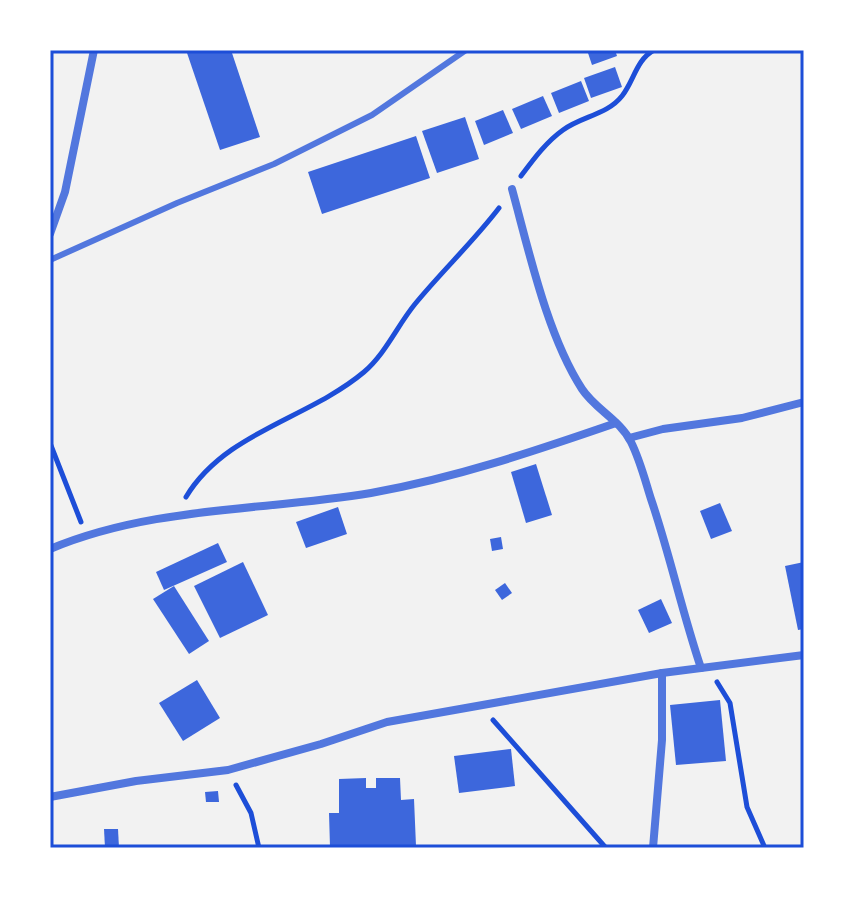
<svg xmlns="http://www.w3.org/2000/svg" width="854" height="898" font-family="'Sofia Sans Condensed',sans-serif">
	<rect width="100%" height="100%" fill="#f2f2f2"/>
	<g fill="#3d67dc">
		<path d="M 186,50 L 231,50 L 260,137 L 220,150 Z"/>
		<path d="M 587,50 L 615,50 L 617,56 L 592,65 Z"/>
		<path d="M 615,67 L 622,87 L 591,98 L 584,78 Z"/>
		<path d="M 581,81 L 589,101 L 559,113 L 551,93 Z"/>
		<path d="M 543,96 L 552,116 L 521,129 L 512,109 Z"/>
		<path d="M 503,110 L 513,133 L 484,145 L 475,121 Z"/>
		<path d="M 465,117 L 479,159 L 437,173 L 422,131 Z"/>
		<path d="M 416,136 L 430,178 L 322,214 L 308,172 Z"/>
		<path d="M 536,464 L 552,515 L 526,523 L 511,472 Z"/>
		<path d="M 720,503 L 732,531 L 711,539 L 700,511 Z"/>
		<path d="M 338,507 L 347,534 L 306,548 L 296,522 Z"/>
		<path d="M 501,537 L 503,549 L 492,551 L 490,539 Z"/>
		<path d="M 218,543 L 227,562 L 164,590 L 156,572 Z"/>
		<path d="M 243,562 L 268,615 L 220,638 L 194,586 Z"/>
		<path d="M 804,562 L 804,629 L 798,630 L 785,566 Z"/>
		<path d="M 505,583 L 512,593 L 502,600 L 495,590 Z"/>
		<path d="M 174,586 L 209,641 L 189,654 L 153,599 Z"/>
		<path d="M 661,599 L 672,623 L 649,633 L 638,610 Z"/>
		<path d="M 197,680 L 220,718 L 183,741 L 159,703 Z"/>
		<path d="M 720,700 L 726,761 L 676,765 L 670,705 Z"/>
		<path d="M 511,749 L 515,786 L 459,793 L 454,756 Z"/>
		<path d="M 366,778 L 366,788 L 376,788 L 376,778 L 400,778 L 401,800 L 414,799 L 416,846 L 330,847 L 329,813 L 339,813 L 339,779 Z"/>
		<path d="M 218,791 L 219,802 L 206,802 L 205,792 Z"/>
		<path d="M 104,829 L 118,829 L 119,848 L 105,848 Z"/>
	</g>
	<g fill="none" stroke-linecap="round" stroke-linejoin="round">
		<g stroke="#1d4ed8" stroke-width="5">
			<path d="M 521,176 C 533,160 546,142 563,130 C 582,116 607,115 622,96 C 634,81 636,60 654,50"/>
			<path d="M 50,443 L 81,522"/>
			<path d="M 186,497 C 225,432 308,419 364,372 C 386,353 397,326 415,304 C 442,271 473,242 499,208"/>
			<path d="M 717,682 L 730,703 L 747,807 L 765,848"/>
			<path d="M 493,720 L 606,848"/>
			<path d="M 236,785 L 251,813 L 259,848"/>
		</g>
		<path stroke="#5277de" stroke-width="6" d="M 50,260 L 177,203 L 274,164 L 372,115 L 466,50"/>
		<g stroke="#5277de" stroke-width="8">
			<path d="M 512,189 C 529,251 547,335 582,389 C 595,409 620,420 631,442 C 640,460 645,480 651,499 C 670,555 682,612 701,668"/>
			<path d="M 50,234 L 65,192 L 94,50"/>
			<path d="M 629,438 L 663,429 L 742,418 L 804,402"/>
			<path d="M 50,549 C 152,506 264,511 371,493 C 455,478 535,451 616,423"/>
			<path d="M 50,797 L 136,781 L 228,770 L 321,744 L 387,722 L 662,673 L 804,655"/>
			<path d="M 653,848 L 662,740 L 662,673"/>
		</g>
	</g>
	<rect width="854" height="898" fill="none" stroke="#ffffff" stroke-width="104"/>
	<rect x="52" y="52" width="750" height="794" fill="none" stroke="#1d4ed8" stroke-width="3"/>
</svg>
